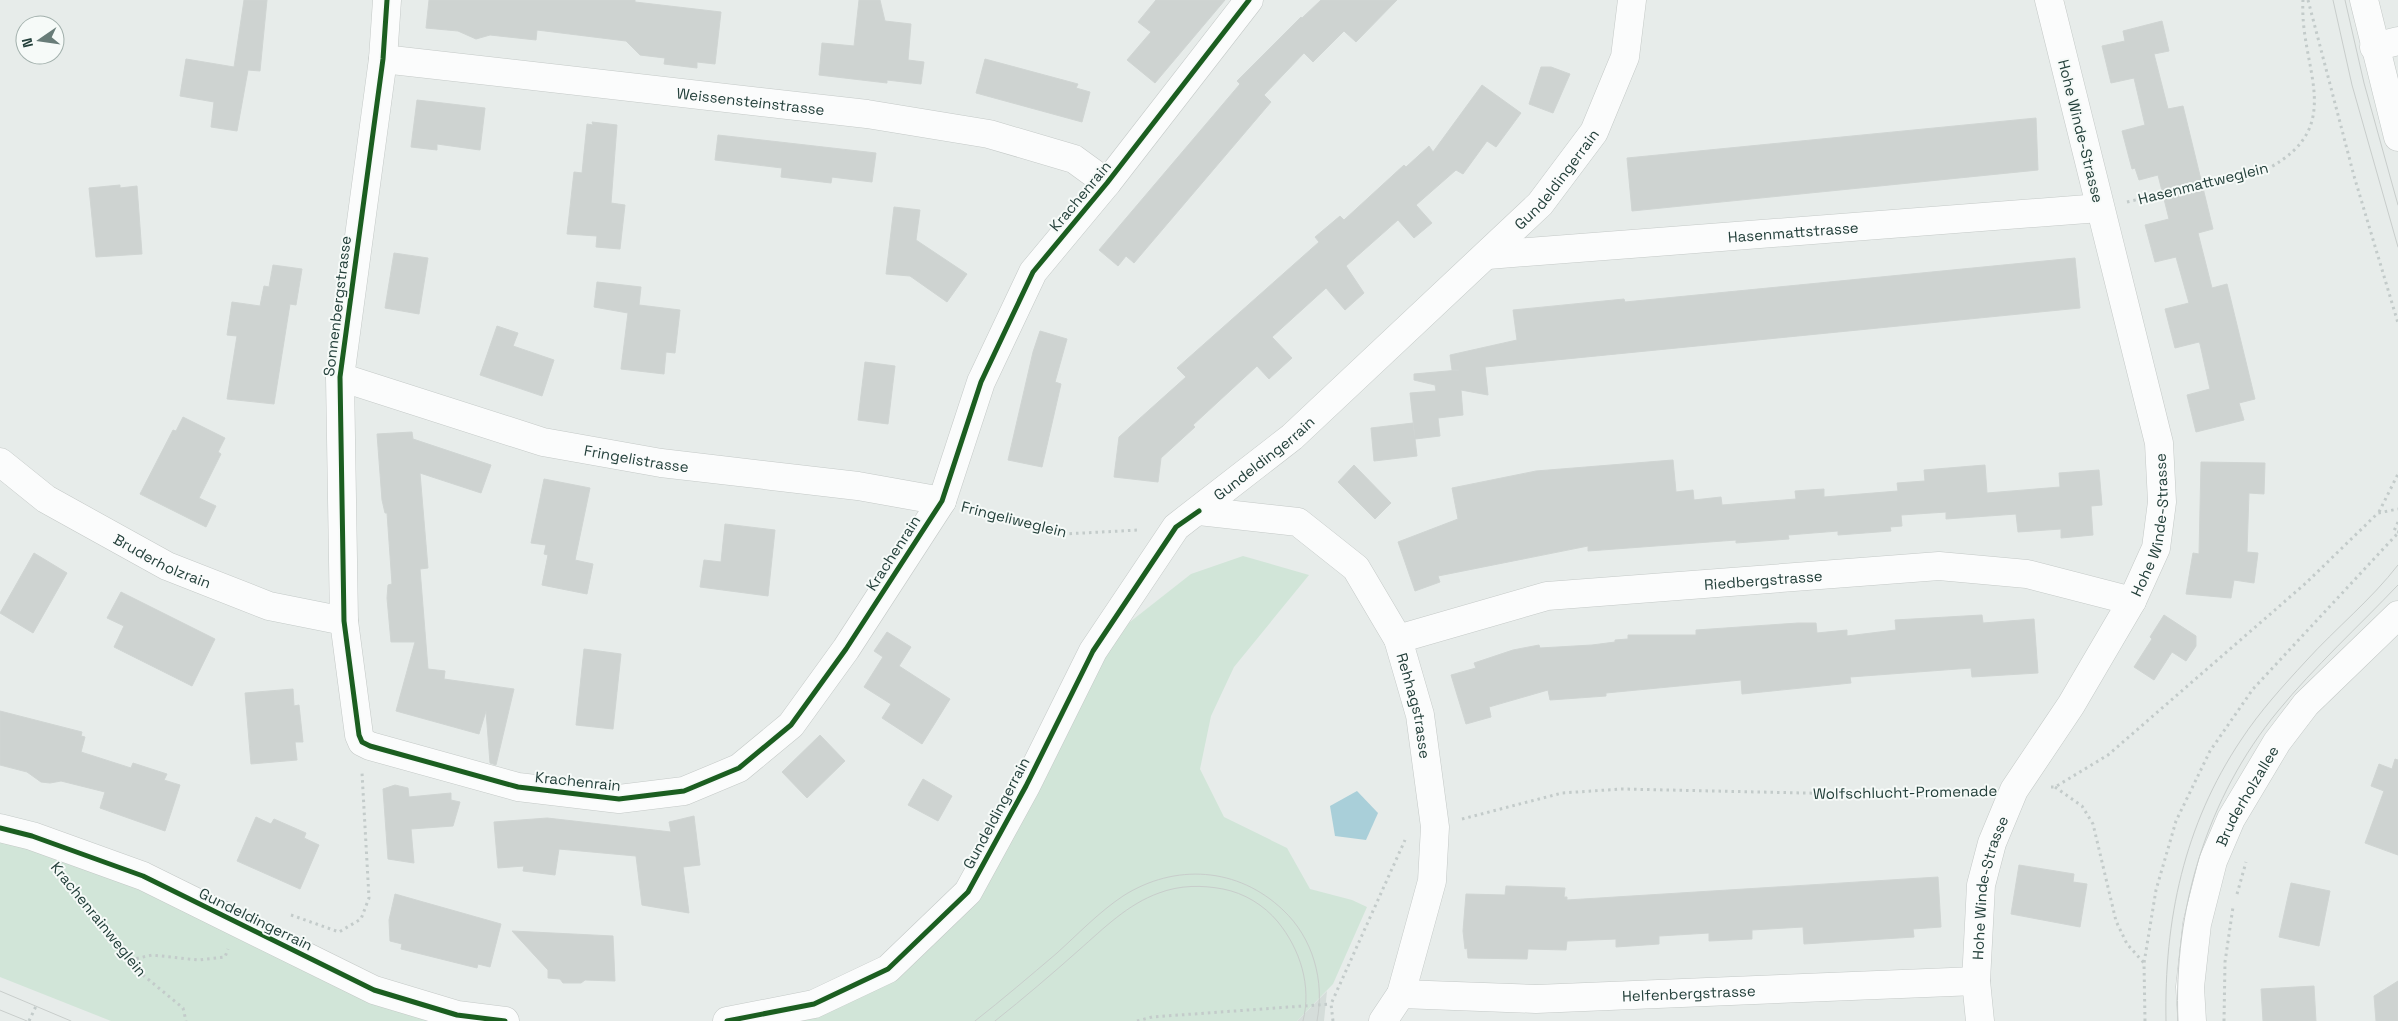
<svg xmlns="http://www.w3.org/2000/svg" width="2398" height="1021" font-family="'Space Grotesk',sans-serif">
	<rect width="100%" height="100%" fill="#e7ecea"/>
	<path fill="#d5ddda" d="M 1327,991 L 1324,1021 L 1297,1021 Z"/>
	<g fill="#d1e5d8">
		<path d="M 1243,556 L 1309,575 L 1234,667 L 1211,716 L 1200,769 L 1224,817 L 1287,848 L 1310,889 L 1352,900 L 1367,907 L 1333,984 L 1297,1021 L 727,1021 L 888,969 L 968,892 L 1093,651 L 1191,574 Z"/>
		<path d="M 0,828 L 374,990 L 505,1021 L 111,1021 L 0,977 Z"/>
	</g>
	<path fill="#a9cfd9" d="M 1357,791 L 1378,813 L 1366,840 L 1335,836 L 1330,806 Z"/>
	<g fill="#ced3d1" stroke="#d0d5d3">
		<path d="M 244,0 L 267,0 L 260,71 L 248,70 L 237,131 L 211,127 L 214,102 L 180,96 L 186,59 L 234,67 Z"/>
		<path d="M 429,0 L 635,0 L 635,2 L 721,12 L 715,64 L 697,62 L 697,68 L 664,64 L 665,58 L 640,55 L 626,41 L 537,30 L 536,40 L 490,35 L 476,39 L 458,31 L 426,28 Z"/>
		<path d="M 859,0 L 880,0 L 885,21 L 911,24 L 908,60 L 924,62 L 921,84 L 887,80 L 887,83 L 819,75 L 822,43 L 854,46 Z"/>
		<path d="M 1156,0 L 1225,0 L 1155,83 L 1127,60 L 1151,32 L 1138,22 Z"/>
		<path d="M 1321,0 L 1397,0 L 1356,42 L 1344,31 L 1313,62 L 1304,53 L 1264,95 L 1271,102 L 1134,263 L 1126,256 L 1118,266 L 1099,250 L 1240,84 L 1237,81 L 1301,17 L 1302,18 Z"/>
		<path d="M 2162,21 L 2169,51 L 2154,54 L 2168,109 L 2183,106 L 2213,229 L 2198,233 L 2212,288 L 2227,284 L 2255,399 L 2239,403 L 2244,420 L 2196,432 L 2187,395 L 2210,389 L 2200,344 L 2199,342 L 2175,348 L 2165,309 L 2189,303 L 2176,257 L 2155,262 L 2145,225 L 2169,219 L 2158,175 L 2139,180 L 2135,168 L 2132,169 L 2122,131 L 2145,125 L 2134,78 L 2111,83 L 2102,46 L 2125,41 L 2123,31 Z"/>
		<path d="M 985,59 L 1078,84 L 1076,88 L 1090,92 L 1082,122 L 976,93 Z"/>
		<path d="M 1541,67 L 1551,67 L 1570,74 L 1553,113 L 1529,104 Z"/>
		<path d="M 1482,85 L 1521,113 L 1496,147 L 1487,141 L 1463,174 L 1456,170 L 1416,205 L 1432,223 L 1414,238 L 1398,220 L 1346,266 L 1364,293 L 1345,310 L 1326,288 L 1272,337 L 1292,358 L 1269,379 L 1257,366 L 1193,425 L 1195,427 L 1161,458 L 1158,482 L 1114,477 L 1119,437 L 1186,377 L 1177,368 L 1319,242 L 1315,237 L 1340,216 L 1344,220 L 1404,165 L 1406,167 L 1429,146 L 1433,152 Z"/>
		<path d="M 417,100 L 485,108 L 480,150 L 437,144 L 437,150 L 411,147 Z"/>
		<path d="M 2036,118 L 2038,170 L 1632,211 L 1627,158 Z"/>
		<path d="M 592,122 L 617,125 L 611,203 L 625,205 L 620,249 L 596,247 L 597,236 L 567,234 L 574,172 L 582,173 L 587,124 L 593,125 Z"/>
		<path d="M 718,135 L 876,153 L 872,182 L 832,177 L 831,183 L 781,177 L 782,168 L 715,160 Z"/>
		<path d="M 120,185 L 120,188 L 137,186 L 142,254 L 96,257 L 89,188 Z"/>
		<path d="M 894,207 L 920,210 L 916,240 L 967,274 L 947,302 L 910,276 L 886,274 Z"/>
		<path d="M 394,253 L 428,258 L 419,314 L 385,308 Z"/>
		<path d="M 2075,258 L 2080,308 L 1485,367 L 1488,395 L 1461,390 L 1463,415 L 1438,418 L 1440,436 L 1415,439 L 1417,456 L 1374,461 L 1371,428 L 1413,423 L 1415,438 L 1410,393 L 1436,391 L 1435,385 L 1414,380 L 1414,374 L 1459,370 L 1452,370 L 1450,355 L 1517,340 L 1513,310 L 1624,299 L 1625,302 Z"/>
		<path d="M 273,265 L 302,269 L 296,305 L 290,304 L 274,404 L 227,399 L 237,336 L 227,335 L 232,302 L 260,306 L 264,286 L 269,287 Z"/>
		<path d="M 597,282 L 641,287 L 639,305 L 680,310 L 675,353 L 666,352 L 664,374 L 621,369 L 628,313 L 594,307 Z"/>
		<path d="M 497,326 L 518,333 L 513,346 L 554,360 L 542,396 L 480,375 Z"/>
		<path d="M 1040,331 L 1067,339 L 1055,382 L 1061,384 L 1042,467 L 1008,460 L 1033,352 Z"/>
		<path d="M 865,362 L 895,366 L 888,424 L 858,420 Z"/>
		<path d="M 183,417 L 225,438 L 218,452 L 221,454 L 199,498 L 216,506 L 206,527 L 140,494 L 173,430 L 176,431 Z"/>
		<path d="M 412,432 L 413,439 L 491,465 L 481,493 L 420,473 L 428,568 L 420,569 L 428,669 L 445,671 L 444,679 L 514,689 L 496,765 L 490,763 L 486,711 L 479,734 L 396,711 L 415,642 L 391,642 L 387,598 L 388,585 L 392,584 L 387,513 L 385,513 L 382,500 L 377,434 Z"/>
		<path d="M 1673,460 L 1676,492 L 1693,490 L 1694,500 L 1721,497 L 1722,505 L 1796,499 L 1795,491 L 1824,489 L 1824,497 L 1898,491 L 1897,483 L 1925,481 L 1924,470 L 1985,465 L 1987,493 L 2060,487 L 2059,473 L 2099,470 L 2102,505 L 2091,506 L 2093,535 L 2061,538 L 2061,529 L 2018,532 L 2016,514 L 1946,519 L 1946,512 L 1901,515 L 1902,526 L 1890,527 L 1891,531 L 1838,535 L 1838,531 L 1788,535 L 1789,539 L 1736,543 L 1736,540 L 1588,551 L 1588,546 L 1438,576 L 1440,582 L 1415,591 L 1398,542 L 1458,519 L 1452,488 L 1536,471 Z"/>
		<path d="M 2201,462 L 2265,463 L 2264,494 L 2249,493 L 2247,552 L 2258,553 L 2254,583 L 2234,580 L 2231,598 L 2186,594 L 2193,553 L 2199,554 Z"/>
		<path d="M 1354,465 L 1391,503 L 1375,519 L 1338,482 Z"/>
		<path d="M 544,479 L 590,488 L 575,560 L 593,564 L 587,594 L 542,585 L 548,555 L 544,554 L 546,545 L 531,543 Z"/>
		<path d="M 725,524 L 775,530 L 768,596 L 700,587 L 704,560 L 721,562 Z"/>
		<path d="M 34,553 L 67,573 L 33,633 L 0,613 Z"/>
		<path d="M 121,592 L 215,639 L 192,686 L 114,647 L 124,626 L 107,618 Z"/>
		<path d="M 1982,615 L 1983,623 L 2034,619 L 2038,673 L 1972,677 L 1971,668 L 1850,677 L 1851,683 L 1742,694 L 1741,680 L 1606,693 L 1606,696 L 1550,700 L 1548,690 L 1489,707 L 1491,717 L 1466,724 L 1451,675 L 1476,668 L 1474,663 L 1513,650 L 1539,645 L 1540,648 L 1592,645 L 1615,642 L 1615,640 L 1628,639 L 1628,635 L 1696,635 L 1696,630 L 1798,623 L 1816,623 L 1817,633 L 1847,630 L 1847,636 L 1896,630 L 1895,620 Z"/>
		<path d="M 2164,615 L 2196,636 L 2196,646 L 2186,661 L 2172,652 L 2154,680 L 2134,667 L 2152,639 L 2150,637 Z"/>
		<path d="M 887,632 L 911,647 L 899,666 L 950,699 L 922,744 L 882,718 L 891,704 L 864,687 L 883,657 L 874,651 Z"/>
		<path d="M 584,649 L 621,654 L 613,729 L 576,725 Z"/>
		<path d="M 293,689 L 294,706 L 299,705 L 303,742 L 295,742 L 297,760 L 251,764 L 245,693 Z"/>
		<path d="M 0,711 L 82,732 L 81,736 L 85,737 L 81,752 L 131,768 L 133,763 L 167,774 L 164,780 L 180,785 L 165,831 L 100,808 L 105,792 L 61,781 L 50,783 L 41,782 L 27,772 L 0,765 Z"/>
		<path d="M 820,735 L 845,761 L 807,798 L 782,772 Z"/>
		<path d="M 2395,759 L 2398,760 L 2398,855 L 2365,843 L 2384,791 L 2371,786 L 2379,764 L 2392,769 Z"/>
		<path d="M 923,779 L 952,796 L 938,821 L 908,805 Z"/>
		<path d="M 395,785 L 408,788 L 409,797 L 451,793 L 451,800 L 460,802 L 453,826 L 411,829 L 414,863 L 388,859 L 383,789 Z"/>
		<path d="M 694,816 L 700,865 L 683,867 L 689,913 L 642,905 L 636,856 L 559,849 L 555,875 L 523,871 L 524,866 L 498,868 L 494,822 L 547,818 L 671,832 L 669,822 Z"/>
		<path d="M 256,817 L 271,824 L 274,819 L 306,833 L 304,838 L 319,845 L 300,889 L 237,861 Z"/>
		<path d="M 2019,865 L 2074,874 L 2073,882 L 2087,884 L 2080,927 L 2011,914 Z"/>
		<path d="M 1938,877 L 1941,927 L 1913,929 L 1914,937 L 1804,944 L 1803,927 L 1752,930 L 1752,939 L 1709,941 L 1709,933 L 1659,936 L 1659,944 L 1616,947 L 1616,939 L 1567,941 L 1566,950 L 1528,949 L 1527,959 L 1468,958 L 1467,948 L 1465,949 L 1463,931 L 1466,894 L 1505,895 L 1506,886 L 1565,888 L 1564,897 L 1567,897 L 1567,900 Z"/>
		<path d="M 2291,883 L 2330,891 L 2319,946 L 2279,937 Z"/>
		<path d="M 395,894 L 501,924 L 490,967 L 478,964 L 477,968 L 401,949 L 402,944 L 390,941 L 389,920 Z"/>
		<path d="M 512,931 L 613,936 L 615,981 L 585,980 L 581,983 L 563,983 L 560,979 L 548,978 L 548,970 Z"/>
		<path d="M 2398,981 L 2398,1021 L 2376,1021 L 2374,996 Z"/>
		<path d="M 2314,986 L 2316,1021 L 2263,1021 L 2261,989 Z"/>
	</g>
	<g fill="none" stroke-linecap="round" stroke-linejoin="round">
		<defs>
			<g id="minor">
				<path d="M 387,0 L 383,59 L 340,377 L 344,621 L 359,735 L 362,742 L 370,746 L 518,787 L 619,799 L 684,791 L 739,768 L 791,725 L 846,649 L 942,501 L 981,382 L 1033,272 L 1107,183 L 1249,0"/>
				<path d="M 2364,0 L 2398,137"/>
				<path d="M 2374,47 L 2398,41"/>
				<path id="s1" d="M 383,59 L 867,114 L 989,134 L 1074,159 L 1107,183"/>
				<path id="s2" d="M 1488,255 L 2100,208"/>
				<path id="s3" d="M 340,377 L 543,442 L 661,463 L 858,486 L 942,501"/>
				<path id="s4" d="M 0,462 L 46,499 L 167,566 L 269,606 L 344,621"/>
				<path id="s5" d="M 1199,511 L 1298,522 L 1356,568 L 1398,639 L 1420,715 L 1435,827 L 1432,881 L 1401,994 L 1383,1021"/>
				<path id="s6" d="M 1398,639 L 1547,596 L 1939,566 L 2027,574 L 2132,601"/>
				<path d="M 0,828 L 32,836 L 143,876 L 374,990 L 457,1015 L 505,1021"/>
				<path id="s7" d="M 1401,994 L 1536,999 L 1976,981"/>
				<path id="s8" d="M 727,1021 L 814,1004 L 888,969 L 968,892 L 1026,786 L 1093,651 L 1176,527 L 1292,437 L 1540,204 L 1594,132 L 1625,57 L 1632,0"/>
				<path id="s9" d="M 1980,1021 L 1976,981 L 1981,885 L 1992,843 L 2014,790 L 2071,705 L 2132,601 L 2156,548 L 2162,502 L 2159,443 L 2049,0"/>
				<path id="s10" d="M 2192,1021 L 2190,987 L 2197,924 L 2213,861 L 2231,819 L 2277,742 L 2306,704 L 2398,615"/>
			</g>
		</defs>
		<use href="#minor" stroke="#c4c9c7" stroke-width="29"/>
		<g stroke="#c3cbca" stroke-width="3" stroke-dasharray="2.5 4" stroke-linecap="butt">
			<path d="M 2308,0 L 2354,176 L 2398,323"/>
			<path d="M 2127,202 L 2269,168 C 2348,125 2299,68 2303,0"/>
			<path d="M 969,508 L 1064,534 L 1139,530"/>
			<path d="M 2379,512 L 2398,474"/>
			<path d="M 2398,522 L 2394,531 L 2398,532"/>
			<path d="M 2051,787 L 2055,787 L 2108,755 L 2306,583 L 2378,513 L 2398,509"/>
			<path d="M 2055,787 L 2082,806 L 2093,824 L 2116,921 L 2127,944 L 2144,963"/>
			<path d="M 1462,819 L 1562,793 L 1622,789 L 1895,795 L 1982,792"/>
			<path d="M 65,879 L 143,975 L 183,1008 L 186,1021"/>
			<path d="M 2237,894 L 2246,862"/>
			<path d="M 291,915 L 339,932 L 361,919 L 369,898 L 362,773"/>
			<path d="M 130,960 L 152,955 L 198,960 L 225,957 L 228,949"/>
			<path d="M 29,1021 L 37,1004"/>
			<path d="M 1137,1021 L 1152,1017 L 1331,1004"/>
			<path d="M 1333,1021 L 1331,1004 L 1405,840"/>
			<path d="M 2145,1021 L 2144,963 L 2156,890 L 2176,821 L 2210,751 L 2253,689 L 2398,533"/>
			<path d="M 2224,1021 L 2225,962 L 2233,907"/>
		</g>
		<use href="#minor" stroke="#fbfcfc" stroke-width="28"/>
		<g stroke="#c8cdcb" stroke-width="1">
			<path d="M 2333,0 L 2352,85 L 2398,247"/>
			<path d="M 2345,0 L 2364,83 L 2398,205"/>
			<path d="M 0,991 L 71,1021"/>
			<path d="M 0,1010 L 27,1021"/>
			<path d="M 975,1021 C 1003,999 1030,976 1057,953 C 1078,934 1099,912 1123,896 C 1175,863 1238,867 1283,910 C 1313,938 1325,981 1317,1021"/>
			<path d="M 995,1021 C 1024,998 1052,974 1079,950 C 1104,928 1128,904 1159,893 C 1180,885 1202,885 1223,889 C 1244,893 1264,905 1278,922 C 1300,949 1312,986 1303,1021"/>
			<path d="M 2166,1021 C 2164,920 2184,825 2241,740 C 2260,711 2283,686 2306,661 C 2336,628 2371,600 2398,565"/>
			<path d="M 2178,1021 C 2173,910 2207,797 2278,711 C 2315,666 2358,627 2398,585"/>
		</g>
		<defs>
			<g id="cycleway">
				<path d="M 387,0 L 383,59 L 340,377 L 344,621 L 359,735 L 362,742 L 370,746 L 518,787 L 619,799 L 684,791 L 739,768 L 791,725 L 846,649 L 942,501 L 981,382 L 1033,272 L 1107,183 L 1249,0"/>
				<path d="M 0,828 L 32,836 L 143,876 L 374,990 L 457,1015 L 505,1021"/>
				<path d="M 727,1021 L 814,1004 L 888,969 L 968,892 L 1026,786 L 1093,651 L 1176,527 L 1199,511"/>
			</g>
		</defs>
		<use href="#cycleway" stroke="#f6faf8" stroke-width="8"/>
		<use href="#cycleway" stroke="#1b5e20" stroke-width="5"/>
	</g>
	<g text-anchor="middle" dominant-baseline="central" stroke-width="4" stroke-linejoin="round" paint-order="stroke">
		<g font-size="15" fill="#24403b" stroke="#f6faf8">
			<text stroke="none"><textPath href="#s1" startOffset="370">Weissensteinstrasse</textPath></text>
			<text transform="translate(2081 131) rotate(76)">Hohe Winde-Strasse</text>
			<text stroke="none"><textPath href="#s8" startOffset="1219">Gundeldingerrain</textPath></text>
			<text transform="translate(2203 183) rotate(-14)">Hasenmattweglein</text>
			<text transform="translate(1080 196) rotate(-50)">Krachenrain</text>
			<text stroke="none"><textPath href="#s2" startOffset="306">Hasenmattstrasse</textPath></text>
			<text transform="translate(337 306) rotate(-83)">Sonnenbergstrasse</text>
			<text stroke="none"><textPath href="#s3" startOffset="308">Fringelistrasse</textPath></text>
			<text stroke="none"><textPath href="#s8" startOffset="814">Gundeldingerrain</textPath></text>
			<text transform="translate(1014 519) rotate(14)">Fringeliweglein</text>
			<text stroke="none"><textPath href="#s9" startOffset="540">Hohe Winde-Strasse</textPath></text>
			<text transform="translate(893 553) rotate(-57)">Krachenrain</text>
			<text stroke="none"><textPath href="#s4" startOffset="191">Bruderholzrain</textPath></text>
			<text stroke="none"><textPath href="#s6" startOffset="372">Riedbergstrasse</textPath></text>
			<text stroke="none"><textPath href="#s5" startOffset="325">Rehhagstrasse</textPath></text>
			<text transform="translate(578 781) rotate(6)">Krachenrain</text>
			<text transform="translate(1905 792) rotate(-1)">Wolfschlucht-Promenade</text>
			<text stroke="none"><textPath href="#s10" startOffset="236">Bruderholzallee</textPath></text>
			<text transform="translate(996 813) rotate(-62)">Gundeldingerrain</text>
			<text stroke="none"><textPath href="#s9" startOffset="135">Hohe Winde-Strasse</textPath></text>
			<text transform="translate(99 919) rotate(51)">Krachenrainweglein</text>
			<text transform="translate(256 919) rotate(26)">Gundeldingerrain</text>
			<text stroke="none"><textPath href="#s7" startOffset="288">Helfenbergstrasse</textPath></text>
		</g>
	</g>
	<g transform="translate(40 40) rotate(257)"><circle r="24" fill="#f6faf8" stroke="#a2b0ac"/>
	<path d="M0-4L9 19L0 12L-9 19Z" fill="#687c78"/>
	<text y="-8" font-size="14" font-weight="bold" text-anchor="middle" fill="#24403b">N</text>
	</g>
</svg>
